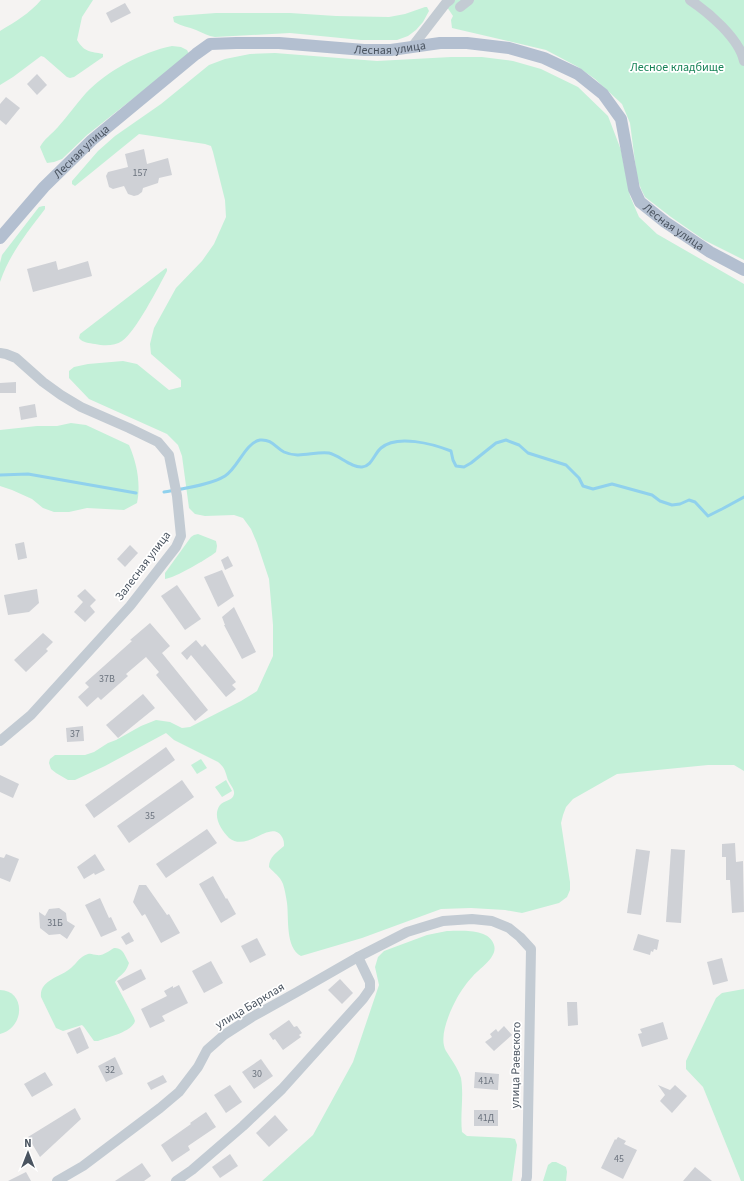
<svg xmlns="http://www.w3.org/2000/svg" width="744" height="1181" font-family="'Source Sans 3',sans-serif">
	<rect width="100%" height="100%" fill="#f5f3f2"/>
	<g fill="#c3f0d8">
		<path d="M 41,0 L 93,0 L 82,17 L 77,40 C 85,53 90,51 103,54 L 103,57 L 74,77 L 70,78 L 67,77 L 44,57 L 41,56 L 13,77 L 0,85 L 0,31 C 15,22 30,13 41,0 Z"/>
		<path d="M 455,0 L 744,0 L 744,260 L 704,240 L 671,217 L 645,197 L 641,189 L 637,177 L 630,123 L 622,104 L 595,79 L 578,67 L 546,50 L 452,28 L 451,20 L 453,16 L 447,7 Z"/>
		<path d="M 425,7 L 427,7 L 429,11 L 423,22 L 416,30 L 408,36 L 397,40 L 361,40 L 290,33 L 215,37 C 208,36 203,33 196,30 C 189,27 181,26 174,22 L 173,17 L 176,16 L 216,13 L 290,13 L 336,16 L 389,17 L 405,14 Z"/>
		<path d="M 172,46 L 181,47 L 187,50 L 189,54 L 186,58 L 135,97 L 87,135 L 62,159 L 54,162 L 47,163 L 45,159 L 40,147 C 44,139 52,134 58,127 C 68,116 76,104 86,93 C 107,71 142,52 172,46 Z"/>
		<path d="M 275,53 L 377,61 L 451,57 L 482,57 L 513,61 L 541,69 L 578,87 L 608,116 L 621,150 L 630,196 L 639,217 L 657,234 L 744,284 L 744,771 L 734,765 L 708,765 L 617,774 L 573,799 L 566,807 L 563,815 L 561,823 L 570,882 L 570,890 L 567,897 L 559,903 L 522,913 L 505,910 L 471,908 L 441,909 L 362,938 L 301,956 C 285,948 289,917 287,903 C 286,897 285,890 283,884 C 280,876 274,873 269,867 C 269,857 277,852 284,846 C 284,842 284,841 282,837 C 271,818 248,853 229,838 C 221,830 212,816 220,805 C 224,800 233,801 234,794 C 235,788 228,783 227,777 C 225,770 224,767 218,762 L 174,740 L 166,733 L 105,766 L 75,780 L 68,780 L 56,773 L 51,769 L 49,763 L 50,759 L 55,755 L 85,755 L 94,752 L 108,743 L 116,740 L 141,726 L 156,720 L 170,722 L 182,728 L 190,727 L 241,701 L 257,691 L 273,656 L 273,625 L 269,579 L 257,543 L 251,529 L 243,518 L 234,515 L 205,516 L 195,514 L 189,508 L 182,456 L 178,445 L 167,434 L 89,399 L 69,378 L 69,371 L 74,367 L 88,364 L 123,361 L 137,364 L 169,390 L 181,387 L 181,380 L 151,354 L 150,344 L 154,328 L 176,288 L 202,261 L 214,244 L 226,217 L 225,200 L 213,152 L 211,146 L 205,144 L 139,134 L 75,186 L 72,184 L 72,181 L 98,151 L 115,136 L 161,104 L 209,65 L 225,59 L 250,54 Z"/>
		<path d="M 43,206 L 45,206 L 45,209 C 27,233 10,253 0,282 L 0,263 L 2,255 L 39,207 Z"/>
		<path d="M 166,268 L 167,269 L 167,271 C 159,286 135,333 122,341 C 115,346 104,346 95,344 C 89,343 83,343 79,338 L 80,334 Z"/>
		<path d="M 71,423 L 86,425 L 129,445 C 137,463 141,484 137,503 L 124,510 L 87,508 L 69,512 L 54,512 L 43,508 L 32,499 L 12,490 L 0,486 L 0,430 L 37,426 L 57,426 Z"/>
		<path d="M 198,534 L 216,541 L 217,546 L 216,552 C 207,559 175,578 165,579 L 165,573 L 191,537 L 194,535 Z"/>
		<path d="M 201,759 L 207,768 L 197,774 L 191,765 Z"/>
		<path d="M 226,780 L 232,791 L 222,797 L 215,787 Z"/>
		<path d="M 447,931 C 461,931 489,928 494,945 C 498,957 480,968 473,976 C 467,982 461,991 457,998 C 450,1011 438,1037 446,1051 C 451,1059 458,1068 461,1078 C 464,1096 460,1114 462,1132 L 467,1136 L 510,1138 L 515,1139 L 517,1145 L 512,1181 L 262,1181 L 313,1135 L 353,1062 L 379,985 L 375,967 L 378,957 L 384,951 L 427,935 Z"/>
		<path d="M 114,948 C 123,947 125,956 129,963 C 125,975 120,974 115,982 L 134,1018 L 135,1021 C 132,1032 108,1037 98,1041 L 94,1041 L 84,1027 L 82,1025 L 63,1031 L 56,1028 L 41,997 C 39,980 61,977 71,968 C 77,963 79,957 88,954 C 91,953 94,955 97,955 C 103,956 109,951 114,948 Z"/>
		<path d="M 744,989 L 744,1181 L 741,1181 L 703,1087 L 686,1069 L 686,1061 L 716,998 L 722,993 Z"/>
		<path d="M 0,990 C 25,990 26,1027 0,1034 Z"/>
		<path d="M 552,1162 L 556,1162 L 566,1167 L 567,1172 L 566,1181 L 543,1181 L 548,1165 Z"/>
	</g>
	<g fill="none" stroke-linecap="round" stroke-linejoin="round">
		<g stroke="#90d1ed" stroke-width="3">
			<path d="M 0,475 L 28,474 L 136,493"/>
			<path d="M 164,492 C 180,489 211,485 225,476 C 238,468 245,443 260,440 C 272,439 275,447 284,452 C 299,459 314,451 329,453 C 339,455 351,468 362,467 C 372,466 374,454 381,448 C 397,434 433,444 451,451 L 453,460 L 456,466 L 464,467 L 471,463 L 496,443 L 506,440 L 519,445 L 528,453 L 566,465 L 579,478 L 583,486 L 593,489 L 612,484 L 652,495 L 660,501 L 672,505 L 680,504 L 689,500 L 695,502 L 708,516 L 722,509 L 744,497"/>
		</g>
	</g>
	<g fill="#cfd1d6">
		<path d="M 125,3 L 131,13 L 111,23 L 106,13 Z"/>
		<path d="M 37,74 L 47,85 L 37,95 L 27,84 Z"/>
		<path d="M 6,97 L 20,108 L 6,125 L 0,120 L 0,104 Z"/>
		<path d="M 144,149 L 147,164 L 168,158 L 172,175 L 159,178 L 158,183 L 143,188 L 142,192 L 138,195 L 134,196 L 128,194 L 124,186 L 113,189 L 109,187 L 106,176 L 108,172 L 128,167 L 125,154 Z"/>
		<path d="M 56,261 L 58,270 L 88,261 L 92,276 L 33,292 L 27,269 Z"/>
		<path d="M 16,382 L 16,393 L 0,393 L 0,383 Z"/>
		<path d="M 35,404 L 37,417 L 21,420 L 19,407 Z"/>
		<path d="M 24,542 L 27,558 L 18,560 L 15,544 Z"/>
		<path d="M 130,545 L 138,553 L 125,567 L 117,559 Z"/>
		<path d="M 228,556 L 233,566 L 225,570 L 221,560 Z"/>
		<path d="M 222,570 L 234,596 L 218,607 L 204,577 Z"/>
		<path d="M 177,585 L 201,619 L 185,630 L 161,596 Z"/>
		<path d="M 37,589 L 39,603 L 29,612 L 8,615 L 4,595 Z"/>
		<path d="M 85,589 L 96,600 L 90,606 L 95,612 L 85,622 L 74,612 L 83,602 L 77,596 Z"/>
		<path d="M 234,607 L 256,652 L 242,659 L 224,625 L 225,625 L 222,617 Z"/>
		<path d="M 150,623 L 170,646 L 162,653 L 208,710 L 195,721 L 156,675 L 159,672 L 146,657 L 126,674 L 128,676 L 101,700 L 98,697 L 87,707 L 78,697 L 89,687 L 85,683 L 132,641 L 130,640 Z"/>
		<path d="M 43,633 L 53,642 L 46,649 L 48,651 L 26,672 L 14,660 Z"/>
		<path d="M 196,640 L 202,647 L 205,644 L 236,682 L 232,685 L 236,689 L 226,697 L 191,655 L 187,660 L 181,653 Z"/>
		<path d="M 143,694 L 155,708 L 118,738 L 106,725 Z"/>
		<path d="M 83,726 L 84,741 L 67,742 L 66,728 Z"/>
		<path d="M 166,747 L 175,760 L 94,818 L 85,805 Z"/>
		<path d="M 0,775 L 19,784 L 13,798 L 0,792 Z"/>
		<path d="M 182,780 L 194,797 L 129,843 L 117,826 Z"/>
		<path d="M 207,829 L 217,843 L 166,878 L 156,864 Z"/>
		<path d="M 735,843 L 736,862 L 743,861 L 744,912 L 732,913 L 730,880 L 726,880 L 726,857 L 722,857 L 722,844 Z"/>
		<path d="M 636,849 L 650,851 L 641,915 L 627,913 Z"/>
		<path d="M 671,849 L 685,850 L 681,923 L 666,922 Z"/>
		<path d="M 6,854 L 19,859 L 10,882 L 0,878 L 0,857 L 4,858 Z"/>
		<path d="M 95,854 L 105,870 L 95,875 L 94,873 L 84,879 L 77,867 Z"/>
		<path d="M 213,876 L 226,899 L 227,898 L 236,914 L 221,923 L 199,884 Z"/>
		<path d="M 139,885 L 146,885 L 167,915 L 169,914 L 180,933 L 161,943 L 145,914 L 142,916 L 133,902 Z"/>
		<path d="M 100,898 L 109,918 L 111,917 L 117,930 L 101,937 L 85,905 Z"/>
		<path d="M 59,908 L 66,913 L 67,921 L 75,926 L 67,939 L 60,934 L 49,935 L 40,928 L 39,912 L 45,916 L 49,909 Z"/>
		<path d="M 129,932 L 134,941 L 126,945 L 121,937 Z"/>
		<path d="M 638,934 L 659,940 L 657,950 L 654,949 L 653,952 L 651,951 L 650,955 L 633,950 Z"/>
		<path d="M 257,938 L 266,955 L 250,963 L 241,946 Z"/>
		<path d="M 722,958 L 728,981 L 713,985 L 707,962 Z"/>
		<path d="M 211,961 L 223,983 L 204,993 L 192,971 Z"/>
		<path d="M 141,969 L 146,979 L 123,991 L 117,981 Z"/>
		<path d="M 340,979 L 353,993 L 342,1004 L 328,990 Z"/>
		<path d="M 179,985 L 188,1003 L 162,1016 L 165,1021 L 150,1028 L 141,1009 L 167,996 L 164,991 L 173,986 L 173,988 Z"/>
		<path d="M 567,1002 L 577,1002 L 578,1025 L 568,1026 Z"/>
		<path d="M 289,1020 L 294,1027 L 297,1026 L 302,1033 L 299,1035 L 301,1037 L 283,1050 L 275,1039 L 273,1040 L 269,1034 Z"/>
		<path d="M 663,1022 L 668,1039 L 642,1047 L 638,1034 L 642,1033 L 640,1029 Z"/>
		<path d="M 504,1026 L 512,1035 L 494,1051 L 485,1042 L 492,1037 L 490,1034 L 496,1029 L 498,1032 Z"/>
		<path d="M 80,1027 L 89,1048 L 77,1054 L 67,1033 Z"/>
		<path d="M 115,1057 L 123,1074 L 106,1082 L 98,1066 Z"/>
		<path d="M 261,1059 L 273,1076 L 254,1089 L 242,1072 Z"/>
		<path d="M 45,1072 L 53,1085 L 32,1097 L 24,1084 Z"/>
		<path d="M 475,1072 L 499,1074 L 498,1090 L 474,1088 Z"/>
		<path d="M 163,1075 L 167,1082 L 151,1090 L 147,1083 Z"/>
		<path d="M 230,1085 L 242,1102 L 226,1113 L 214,1095 Z"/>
		<path d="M 658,1085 L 670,1090 L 675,1085 L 687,1096 L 672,1113 L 660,1101 L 665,1095 Z"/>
		<path d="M 75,1108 L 81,1119 L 40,1157 L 28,1137 Z"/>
		<rect x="474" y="1110" width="24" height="16"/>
		<path d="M 206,1112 L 216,1127 L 188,1146 L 190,1150 L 172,1162 L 161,1145 L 191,1124 L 190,1123 Z"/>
		<path d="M 275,1115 L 288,1130 L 269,1147 L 256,1133 Z"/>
		<path d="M 618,1137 L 626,1141 L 624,1144 L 637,1150 L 623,1179 L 601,1168 L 615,1139 L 616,1140 Z"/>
		<path d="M 230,1154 L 238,1166 L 220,1178 L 212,1167 Z"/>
		<path d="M 142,1163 L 151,1176 L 144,1181 L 115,1181 Z"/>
		<path d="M 695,1167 L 712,1181 L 683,1181 Z"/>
		<path d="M 26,1172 L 31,1181 L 8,1181 Z"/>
	</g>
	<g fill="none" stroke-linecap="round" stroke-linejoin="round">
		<g stroke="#c3cbd3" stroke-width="10">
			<path d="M 690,0 C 708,12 739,38 744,61"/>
			<path d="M 460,7 L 469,0"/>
			<path d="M 412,47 L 446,3 L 450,0"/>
			<path d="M 0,353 L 6,354 L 16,358 L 43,382 L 61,395 L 81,407 L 129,428 L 158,442 L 169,455 L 177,496 L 181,536 L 176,547 L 130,606 L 31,715 L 0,741"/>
			<path d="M 57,1181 L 83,1166 L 160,1108 L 179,1092 L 198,1067 L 207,1050 L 224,1035 L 252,1017 L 297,992 L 358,957 L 407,932 L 443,921 L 472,919 L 492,921 L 509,928 L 520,937 L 531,949 L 527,1177 L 526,1181"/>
			<path d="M 176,1181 L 192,1170 L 243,1126 L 282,1089 L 363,999 L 370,989 L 370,982 L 358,957"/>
		</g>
		<path stroke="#b3bfd0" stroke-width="12" id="s1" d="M 0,238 L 44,187 L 92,140 L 196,54 L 210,44 L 236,43 L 279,43 L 364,50 L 391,50 L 440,43 L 467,43 L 509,48 L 544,58 L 578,74 L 603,94 L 621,119 L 634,189 L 640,202 L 665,222 L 710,252 L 744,270"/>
	</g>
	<g text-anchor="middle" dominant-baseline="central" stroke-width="3.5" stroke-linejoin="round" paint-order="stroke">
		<g font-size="10" fill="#6b737e">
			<text x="140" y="173">157</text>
			<text x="107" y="679">37В</text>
			<text x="75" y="734">37</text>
			<text x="150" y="816">35</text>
			<text x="55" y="923">31Б</text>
			<text x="110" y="1070">32</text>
			<text x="257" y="1074">30</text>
			<text x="486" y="1081">41А</text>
			<text x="486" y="1118">41Д</text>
			<text x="619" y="1159">45</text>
		</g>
		<g font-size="12" fill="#4a5460" stroke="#fff">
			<text stroke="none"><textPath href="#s1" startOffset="467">Лесная улица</textPath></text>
			<text stroke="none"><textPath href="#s1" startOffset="119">Лесная улица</textPath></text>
			<text stroke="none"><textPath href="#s1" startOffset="851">Лесная улица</textPath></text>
			<text transform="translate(143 566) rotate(-53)">Залесная улица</text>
			<text transform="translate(250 1006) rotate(-31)">улица Барклая</text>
			<text transform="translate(516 1065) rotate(-89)">улица Раевского</text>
		</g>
		<g font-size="12" fill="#188458" stroke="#fff">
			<text x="677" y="67">Лесное кладбище</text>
		</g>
	</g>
	<g transform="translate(28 1153)" stroke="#ffffff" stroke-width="3" paint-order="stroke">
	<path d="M0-3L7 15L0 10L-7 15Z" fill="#4a5460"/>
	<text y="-6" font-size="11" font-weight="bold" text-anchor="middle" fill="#4a5460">N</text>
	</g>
</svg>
